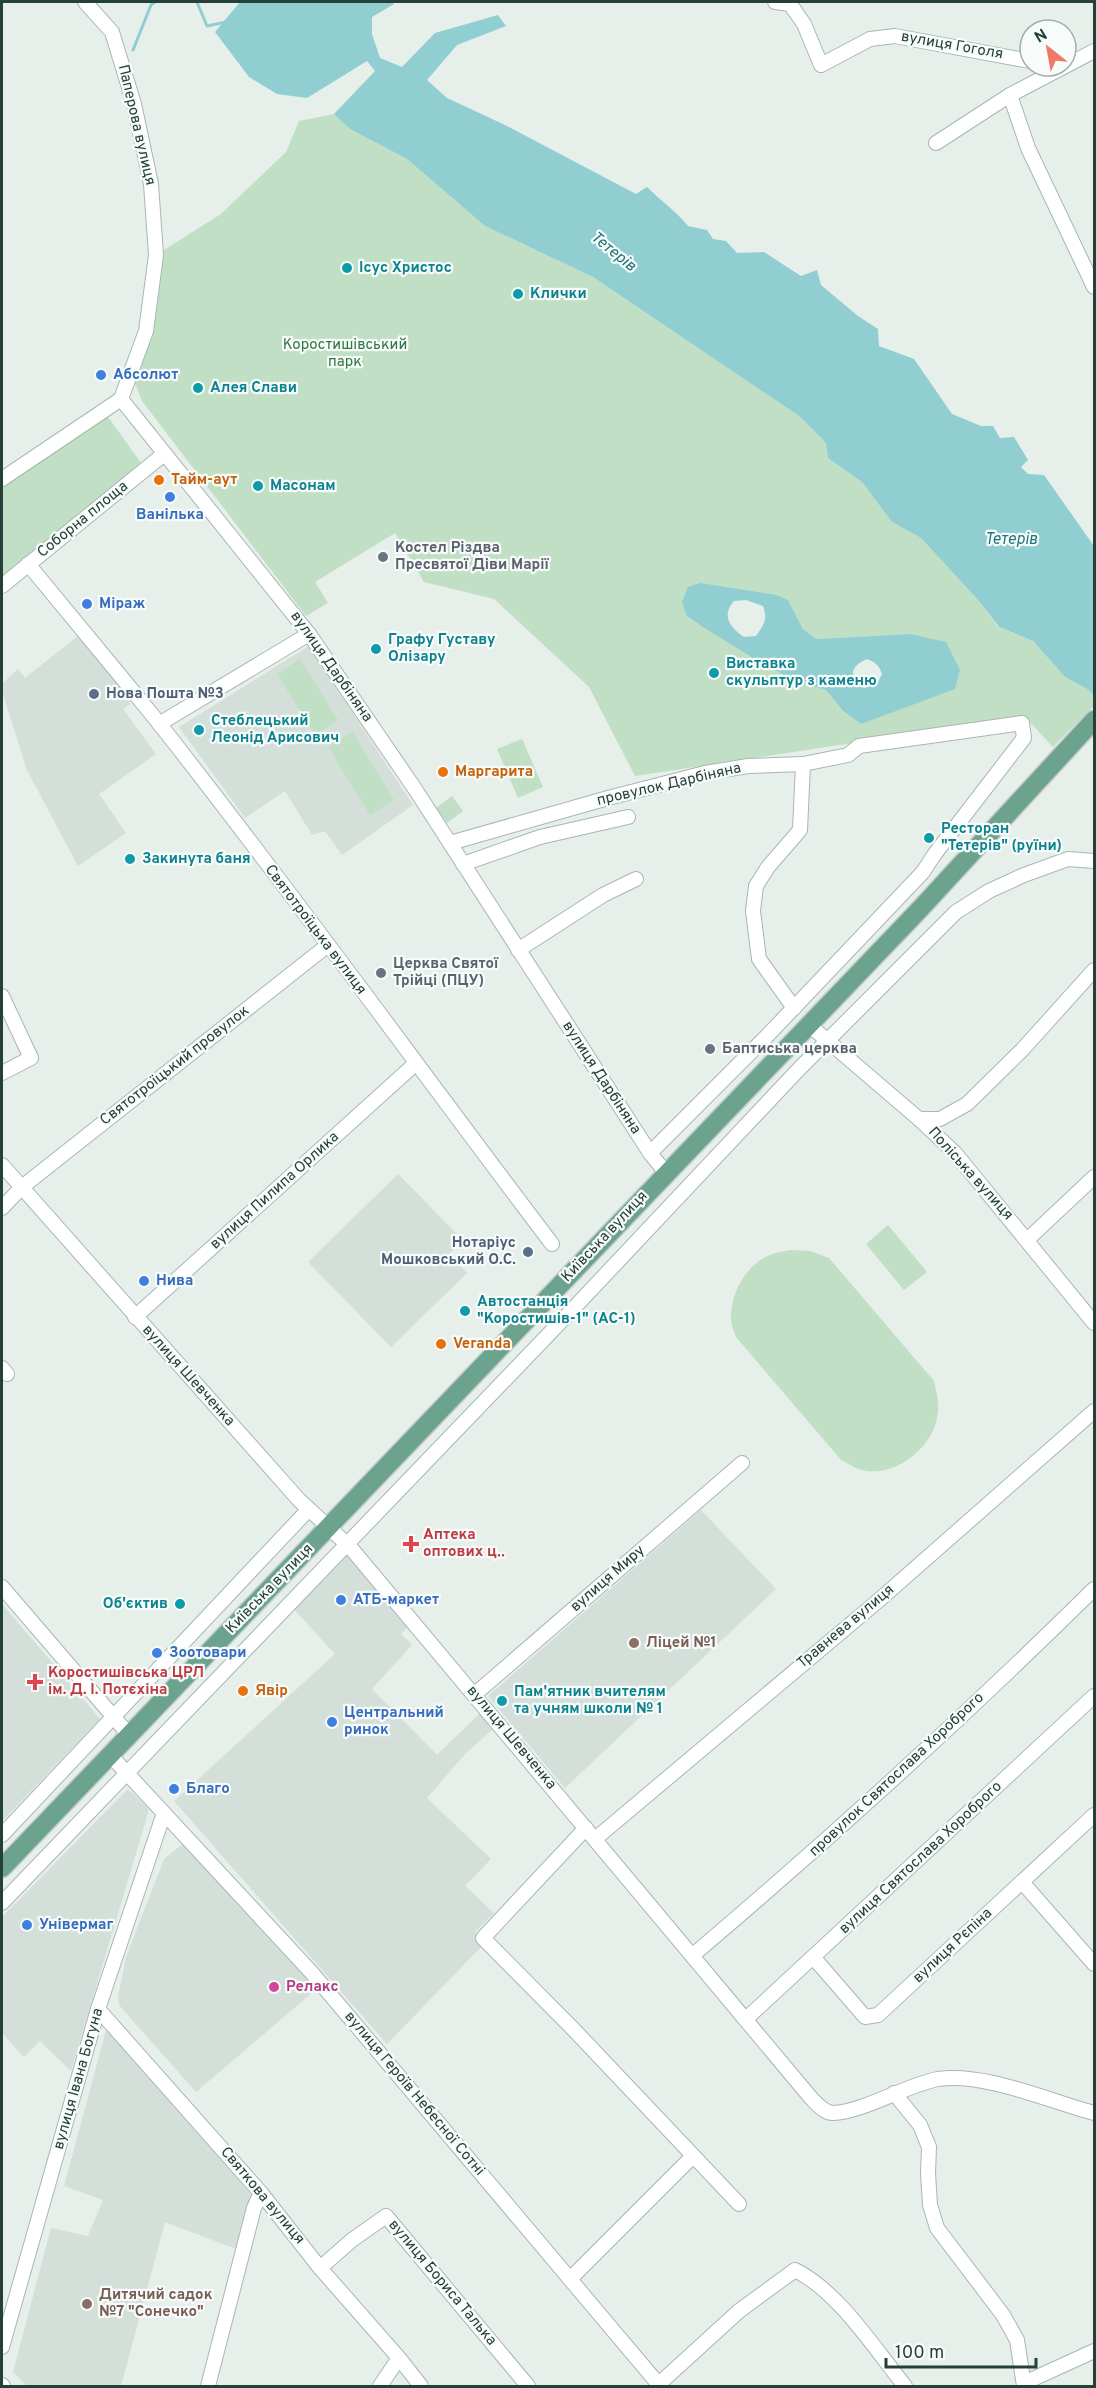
<svg xmlns="http://www.w3.org/2000/svg" width="1096" height="2388" font-family="Overpass,sans-serif">
	<rect width="100%" height="100%" fill="#e6efea"/>
	<g fill="#d4dfd9">
		<path d="M 79,635 L 128,695 L 130,704 L 123,709 L 156,754 L 99,794 L 126,833 L 78,866 L 27,770 L 2,691 L 2,684 L 18,669 L 25,678 Z"/>
		<path d="M 309,646 L 413,805 L 342,855 L 325,831 L 312,835 L 285,791 L 245,818 L 179,727 Z"/>
		<path d="M 398,1174 L 463,1240 L 449,1254 L 467,1273 L 391,1347 L 308,1262 Z"/>
		<path d="M 701,1510 L 776,1589 L 565,1788 L 488,1696 Z"/>
		<path d="M 347,1551 L 410,1624 L 401,1634 L 412,1645 L 372,1689 L 437,1755 L 480,1713 L 493,1729 L 465,1754 L 427,1798 L 491,1859 L 465,1886 L 494,1913 L 475,1932 L 484,1944 L 387,2044 L 174,1801 L 335,1654 L 291,1606 Z"/>
		<path d="M 2,1604 L 100,1719 L 2,1821 Z"/>
		<path d="M 128,1789 L 148,1808 L 148,1813 L 71,2071 L 40,2041 L 24,2057 L 2,2033 L 2,1917 Z"/>
		<path d="M 185,1842 L 312,1981 L 308,1986 L 313,1992 L 196,2092 L 119,2005 L 118,1997 L 126,1957 L 164,1859 Z"/>
		<path d="M 108,2023 L 251,2194 L 236,2249 L 165,2222 L 121,2386 L 27,2386 L 13,2372 L 51,2228 L 88,2236 L 103,2200 L 64,2186 Z"/>
	</g>
	<g fill="#c0dfc5" fill-rule="evenodd">
		<path d="M 334,114 L 350,129 L 407,159 L 485,226 L 593,277 L 799,416 L 826,443 L 828,458 L 862,482 L 892,522 L 921,538 L 978,600 L 998,627 L 1033,641 L 1065,677 L 1089,690 L 1094,696 L 1094,706 L 1053,747 L 1025,717 L 635,776 L 589,687 L 494,599 L 424,582 L 395,533 L 315,582 L 328,603 L 306,616 L 142,401 L 131,373 L 156,255 L 221,214 L 286,152 L 299,121 ZM 777,595 L 788,600 L 803,629 L 816,639 L 910,634 L 900,708 L 861,724 L 843,711 L 826,690 L 795,681 L 682,602 Z"/>
		<path d="M 106,414 L 141,463 L 2,581 L 2,486 Z"/>
		<path d="M 300,659 L 338,720 L 315,735 L 277,674 Z"/>
		<path d="M 353,732 L 394,800 L 370,815 L 328,747 Z"/>
		<path d="M 522,739 L 543,787 L 518,798 L 497,749 Z"/>
		<path d="M 452,796 L 463,811 L 447,823 L 436,808 Z"/>
		<path d="M 888,1225 L 927,1272 L 904,1290 L 866,1244 Z"/>
		<path d="M 789,1250 L 810,1251 L 829,1258 L 934,1381 C 937,1394 940,1405 937,1418 C 931,1450 892,1480 858,1469 C 852,1466 847,1463 841,1460 L 736,1337 C 734,1331 731,1325 731,1319 C 730,1294 746,1264 770,1255 C 776,1252 783,1252 789,1250 Z"/>
	</g>
	<g fill="#90ced2" fill-rule="evenodd">
		<path d="M 240,2 L 392,2 L 394,4 L 372,17 L 372,34 L 380,58 L 402,67 L 435,33 L 498,15 L 506,26 L 457,45 L 427,80 L 447,98 L 505,125 L 636,194 L 647,187 C 661,201 676,211 688,226 L 707,230 L 713,239 L 726,241 L 737,253 L 764,252 L 801,276 L 817,270 L 821,285 L 858,316 L 878,329 L 879,346 L 914,359 L 952,414 L 981,426 L 993,426 L 1000,438 L 1014,437 L 1028,460 L 1021,467 L 1028,474 L 1044,475 L 1094,546 L 1094,696 L 1089,690 L 1065,677 L 1033,641 L 999,627 L 978,600 L 921,538 L 892,522 L 862,482 L 828,458 L 826,443 L 799,416 L 593,277 L 485,226 L 407,159 L 350,129 L 334,114 L 375,71 L 367,61 L 307,98 L 277,94 L 249,77 L 215,32 Z"/>
		<path d="M 700,583 L 777,595 L 788,600 L 803,629 L 816,639 L 910,634 L 946,642 L 960,670 L 955,689 L 861,724 L 843,711 L 826,690 L 795,681 L 750,656 L 703,627 L 687,616 L 682,602 L 688,587 ZM 746,600 L 763,606 C 768,619 764,625 756,636 L 744,637 C 730,628 721,615 734,601 ZM 867,659 C 875,662 879,665 882,674 L 878,682 L 864,688 C 848,677 850,666 867,659 Z"/>
	</g>
	<g fill="none" stroke-linecap="round" stroke-linejoin="round">
		<g stroke="#90ced2" stroke-width="3">
			<path d="M 197,2 L 207,26 L 227,22"/>
			<path d="M 133,50 L 151,5 L 155,2"/>
		</g>
		<defs>
			<g id="minor">
				<path d="M 85,2 L 112,32 L 134,104 L 151,184 L 156,255 L 146,331 L 121,399"/>
				<path d="M 775,2 L 790,4 L 804,24 L 821,65 L 870,39 L 895,36 L 1030,61"/>
				<path d="M 1094,51 L 1010,95 L 1028,148 L 1094,287"/>
				<path d="M 936,143 L 1010,95"/>
				<path d="M 121,399 L 309,634 L 415,789 L 650,1153 L 666,1173"/>
				<path d="M 2,479 L 121,399"/>
				<path d="M 28,564 C 71,616 115,669 158,722 C 293,893 420,1070 552,1244"/>
				<path d="M 2,586 L 164,454"/>
				<path d="M 159,724 L 309,634"/>
				<path d="M 450,843 L 608,798 L 705,773 L 748,766 L 803,764 L 848,755 L 859,746 L 1022,723 L 1024,738 L 934,855 L 923,872 L 767,1036 L 650,1153"/>
				<path d="M 463,864 L 540,837 L 628,817"/>
				<path d="M 518,950 L 603,895 L 636,879"/>
				<path d="M 2,996 L 31,1058 L 2,1073"/>
				<path d="M 794,1008 L 759,959 L 753,911 L 756,886 L 768,867 L 800,830 L 803,764"/>
				<path d="M 808,1024 L 919,1119 L 955,1153 L 1094,1323"/>
				<path d="M 919,1119 L 940,1119 L 967,1104 L 1022,1050 L 1094,970"/>
				<path d="M 2,1165 L 299,1500 L 350,1547 L 811,2098 C 817,2104 824,2113 833,2113 C 863,2112 906,2085 938,2079 C 984,2072 1049,2101 1094,2113"/>
				<path d="M 2,1208 L 22,1187 L 328,945"/>
				<path d="M 1027,1240 L 1094,1177"/>
				<path d="M 135,1317 L 415,1064"/>
				<path d="M 2,1368 L 7,1374"/>
				<path d="M 2,1587 L 130,1736"/>
				<path d="M 475,1694 L 742,1463"/>
				<path d="M 111,1756 L 312,1973 L 660,2386"/>
				<path d="M 586,1828 L 483,1938 L 577,2033 L 739,2204"/>
				<path d="M 2,1835 L 309,1509"/>
				<path d="M 595,1839 L 878,1601 L 1094,1411"/>
				<path d="M 1022,1882 L 1094,1964"/>
				<path d="M 2,1903 L 572,1310 L 799,1069 L 956,912 L 989,891 L 1024,875 L 1068,859 L 1094,861"/>
				<path d="M 693,1955 C 831,1838 965,1716 1094,1589"/>
				<path d="M 814,1958 L 865,2017 L 878,2015 L 1094,1815"/>
				<path d="M 98,2009 L 261,2193 L 320,2268 L 399,2358 L 421,2386"/>
				<path d="M 746,2019 L 1094,1696"/>
				<path d="M 894,2093 L 920,2125 L 929,2147 L 928,2173 L 930,2205 L 937,2228 L 1003,2315 L 1017,2340 L 1024,2386"/>
				<path d="M 320,2268 L 352,2240 L 386,2216 L 528,2386"/>
				<path d="M 570,2279 L 693,2156"/>
				<path d="M 2,2347 L 98,2009 L 164,1813"/>
				<path d="M 1024,2383 L 1094,2351"/>
				<path d="M 659,2384 L 739,2311 L 795,2270 C 839,2292 874,2348 905,2386"/>
				<path d="M 2,2385 L 3,2386"/>
				<path d="M 208,2386 L 254,2208 L 261,2193"/>
				<path d="M 380,2386 L 399,2358"/>
			</g>
			<path id="major" d="M 2,1868 L 921,908 L 1094,720"/>
		</defs>
		<use href="#minor" stroke="#a8b7b1" stroke-width="16"/>
		<use href="#major" stroke="#c2cac7" stroke-width="21"/>
		<use href="#minor" stroke="#fff" stroke-width="14"/>
		<use href="#major" stroke="#6ca38f" stroke-width="18"/>
	</g>
	<g fill="#0f9aa8" stroke="#f7fbf9" stroke-width="2">
		<circle cx="347" cy="268" r="6"/>
		<circle cx="518" cy="294" r="6"/>
		<circle cx="198" cy="388" r="6"/>
		<circle cx="258" cy="486" r="6"/>
		<circle cx="376" cy="649" r="6"/>
		<circle cx="714" cy="673" r="6"/>
		<circle cx="199" cy="730" r="6"/>
		<circle cx="929" cy="838" r="6"/>
		<circle cx="130" cy="859" r="6"/>
		<circle cx="465" cy="1311" r="6"/>
		<circle cx="180" cy="1604" r="6"/>
		<circle cx="502" cy="1701" r="6"/>
	</g>
	<g fill="#3f7fe0" stroke="#f7fbf9" stroke-width="2">
		<circle cx="101" cy="375" r="6"/>
		<circle cx="170" cy="497" r="6"/>
		<circle cx="87" cy="604" r="6"/>
		<circle cx="144" cy="1281" r="6"/>
		<circle cx="341" cy="1600" r="6"/>
		<circle cx="157" cy="1653" r="6"/>
		<circle cx="332" cy="1722" r="6"/>
		<circle cx="174" cy="1789" r="6"/>
		<circle cx="27" cy="1925" r="6"/>
	</g>
	<g fill="#e8710a" stroke="#f7fbf9" stroke-width="2">
		<circle cx="159" cy="480" r="6"/>
		<circle cx="443" cy="772" r="6"/>
		<circle cx="441" cy="1344" r="6"/>
		<circle cx="243" cy="1691" r="6"/>
	</g>
	<g fill="#6b7280" stroke="#f7fbf9" stroke-width="2">
		<circle cx="383" cy="557" r="6"/>
		<circle cx="381" cy="973" r="6"/>
		<circle cx="710" cy="1049" r="6"/>
	</g>
	<g fill="#5c6f8a" stroke="#f7fbf9" stroke-width="2">
		<circle cx="94" cy="694" r="6"/>
		<circle cx="528" cy="1252" r="6"/>
	</g>
	<g fill="#e0444e" stroke="#f7fbf9" stroke-width="2">
		<path d="M408 1535h6v6h6v6h-6v6h-6v-6h-6v-6h6z"/>
		<path d="M32 1673h6v6h6v6h-6v6h-6v-6h-6v-6h6z"/>
	</g>
	<g fill="#8d6e63" stroke="#f7fbf9" stroke-width="2">
		<circle cx="634" cy="1643" r="6"/>
		<circle cx="87" cy="2304" r="6"/>
	</g>
	<circle fill="#d1479c" stroke="#f7fbf9" stroke-width="2" cx="274" cy="1987" r="6"/>
	<g text-anchor="middle" dominant-baseline="central" stroke-width="4.5" stroke-linejoin="round" paint-order="stroke">
		<g font-size="15" fill="#254137" stroke="#f7fbf9">
			<text transform="translate(952 46) rotate(10)">вулиця Гоголя</text>
			<text transform="translate(136 125) rotate(77)">Паперова вулиця</text>
			<text transform="translate(83 520) rotate(-39)">Соборна площа</text>
			<text transform="translate(331 667) rotate(55)">вулиця Дарбіняна</text>
			<text transform="translate(669 785) rotate(-13)">провулок Дарбіняна</text>
			<text transform="translate(315 930) rotate(53)">Святотроїцька вулиця</text>
			<text transform="translate(175 1066) rotate(-38)">Святотроїцький провулок</text>
			<text transform="translate(601 1078) rotate(57)">вулиця Дарбіняна</text>
			<text transform="translate(970 1174) rotate(48)">Поліська вулиця</text>
			<text transform="translate(275 1191) rotate(-42)">вулиця Пилипа Орлика</text>
			<text transform="translate(605 1237) rotate(-47)">Київська вулиця</text>
			<text transform="translate(188 1376) rotate(48)">вулиця Шевченка</text>
			<text transform="translate(608 1579) rotate(-41)">вулиця Миру</text>
			<text transform="translate(270 1589) rotate(-46)">Київська вулиця</text>
			<text transform="translate(846 1627) rotate(-40)">Травнева вулиця</text>
			<text transform="translate(511 1738) rotate(50)">вулиця Шевченка</text>
			<text transform="translate(897 1775) rotate(-43)">провулок Святослава Хороброго</text>
			<text transform="translate(921 1858) rotate(-43)">вулиця Святослава Хороброго</text>
			<text transform="translate(953 1946) rotate(-43)">вулиця Рєпіна</text>
			<text transform="translate(79 2079) rotate(-74)">вулиця Івана Богуна</text>
			<text transform="translate(414 2094) rotate(50)">вулиця Героїв Небесної Сотні</text>
			<text transform="translate(262 2196) rotate(50)">Святкова вулиця</text>
			<text transform="translate(442 2283) rotate(50)">вулиця Бориса Талька</text>
		</g>
		<g font-size="15" font-weight="bold" fill="#0d838f" stroke="#f7fbf9" text-anchor="start">
			<text x="359" y="268">Ісус Христос</text>
			<text x="530" y="294">Клички</text>
			<text x="210" y="388">Алея Слави</text>
			<text x="270" y="486">Масонам</text>
			<text x="388" y="640">Графу Густаву<tspan x="388" dy="17">Олізару</tspan></text>
			<text x="726" y="664">Виставка<tspan x="726" dy="17">скульптур з каменю</tspan></text>
			<text x="211" y="721">Стеблецький<tspan x="211" dy="17">Леонід Арисович</tspan></text>
			<text x="941" y="829">Ресторан<tspan x="941" dy="17">"Тетерів" (руїни)</tspan></text>
			<text x="142" y="859">Закинута баня</text>
			<text x="477" y="1302">Автостанція<tspan x="477" dy="17">"Коростишів-1" (АС-1)</tspan></text>
			<text x="168" y="1604" text-anchor="end">Об'єктив</text>
			<text x="514" y="1692">Пам'ятник вчителям<tspan x="514" dy="17">та учням школи № 1</tspan></text>
		</g>
		<g font-size="15" fill="#307744" stroke="#f7fbf9">
			<text x="345" y="345">Коростишівський<tspan x="345" dy="17">парк</tspan></text>
		</g>
		<g font-size="15" font-weight="bold" fill="#366cbe" stroke="#f7fbf9" text-anchor="start">
			<text x="113" y="375">Абсолют</text>
			<text x="170" y="515" text-anchor="middle">Ванілька</text>
			<text x="99" y="604">Міраж</text>
			<text x="156" y="1281">Нива</text>
			<text x="353" y="1600">АТБ-маркет</text>
			<text x="169" y="1653">Зоотовари</text>
			<text x="344" y="1713">Центральний<tspan x="344" dy="17">ринок</tspan></text>
			<text x="186" y="1789">Благо</text>
			<text x="39" y="1925">Універмаг</text>
		</g>
		<g font-size="15" font-weight="bold" fill="#c56008" stroke="#f7fbf9" text-anchor="start">
			<text x="171" y="480">Тайм-аут</text>
			<text x="455" y="772">Маргарита</text>
			<text x="453" y="1344">Veranda</text>
			<text x="255" y="1691">Явір</text>
		</g>
		<g font-size="15" font-weight="bold" fill="#5b616d" stroke="#f7fbf9" text-anchor="start">
			<text x="395" y="548">Костел Різдва<tspan x="395" dy="17">Пресвятої Діви Марії</tspan></text>
			<text x="393" y="964">Церква Святої<tspan x="393" dy="17">Трійці (ПЦУ)</tspan></text>
			<text x="722" y="1049">Баптиська церква</text>
		</g>
		<g font-size="15" font-weight="bold" fill="#4e5e75" stroke="#f7fbf9" text-anchor="start">
			<text x="106" y="694">Нова Пошта №3</text>
			<text x="516" y="1243" text-anchor="end">Нотаріус<tspan x="516" dy="17">Мошковський О.С.</tspan></text>
		</g>
		<g font-size="15" font-weight="bold" fill="#be3a42" stroke="#f7fbf9" text-anchor="start">
			<text x="423" y="1535">Аптека<tspan x="423" dy="17">оптових ц‥</tspan></text>
			<text x="48" y="1673">Коростишівська ЦРЛ<tspan x="48" dy="17">ім. Д. І. Потєхіна</tspan></text>
		</g>
		<g font-size="15" font-weight="bold" fill="#785e54" stroke="#f7fbf9" text-anchor="start">
			<text x="646" y="1643">Ліцей №1</text>
			<text x="99" y="2295">Дитячий садок<tspan x="99" dy="17">№7 "Сонечко"</tspan></text>
		</g>
		<g font-size="15" font-weight="bold" fill="#b23c85" stroke="#f7fbf9" text-anchor="start">
			<text x="286" y="1987">Релакс</text>
		</g>
		<g font-size="16" font-style="italic" fill="#1f767c" stroke="#f7fbf9">
			<text transform="translate(613 252) rotate(39)">Тетерів</text>
			<text x="1011" y="540">Тетерів</text>
		</g>
	</g>
	<rect width="1096" height="2388" fill="none" stroke="#254137" stroke-width="6"/>
	<g transform="translate(1048 48) rotate(329)"><circle r="28" fill="#f7fbf9" stroke="#a3b1ab" stroke-width="1.5"/>
	<path d="M0-4.5L10 22L0 15L-10 22Z" fill="#ef7964"/>
	<text y="-9" font-size="16" font-weight="bold" text-anchor="middle" fill="#254137">N</text>
	</g>
	<path d="M886 2358v9h150v-9" fill="none" stroke="#254137" stroke-width="3"/>
	<text x="895" y="2358" font-size="18" fill="#254137" stroke="#f7fbf9" stroke-width="4.5" paint-order="stroke">100 m</text>
</svg>
